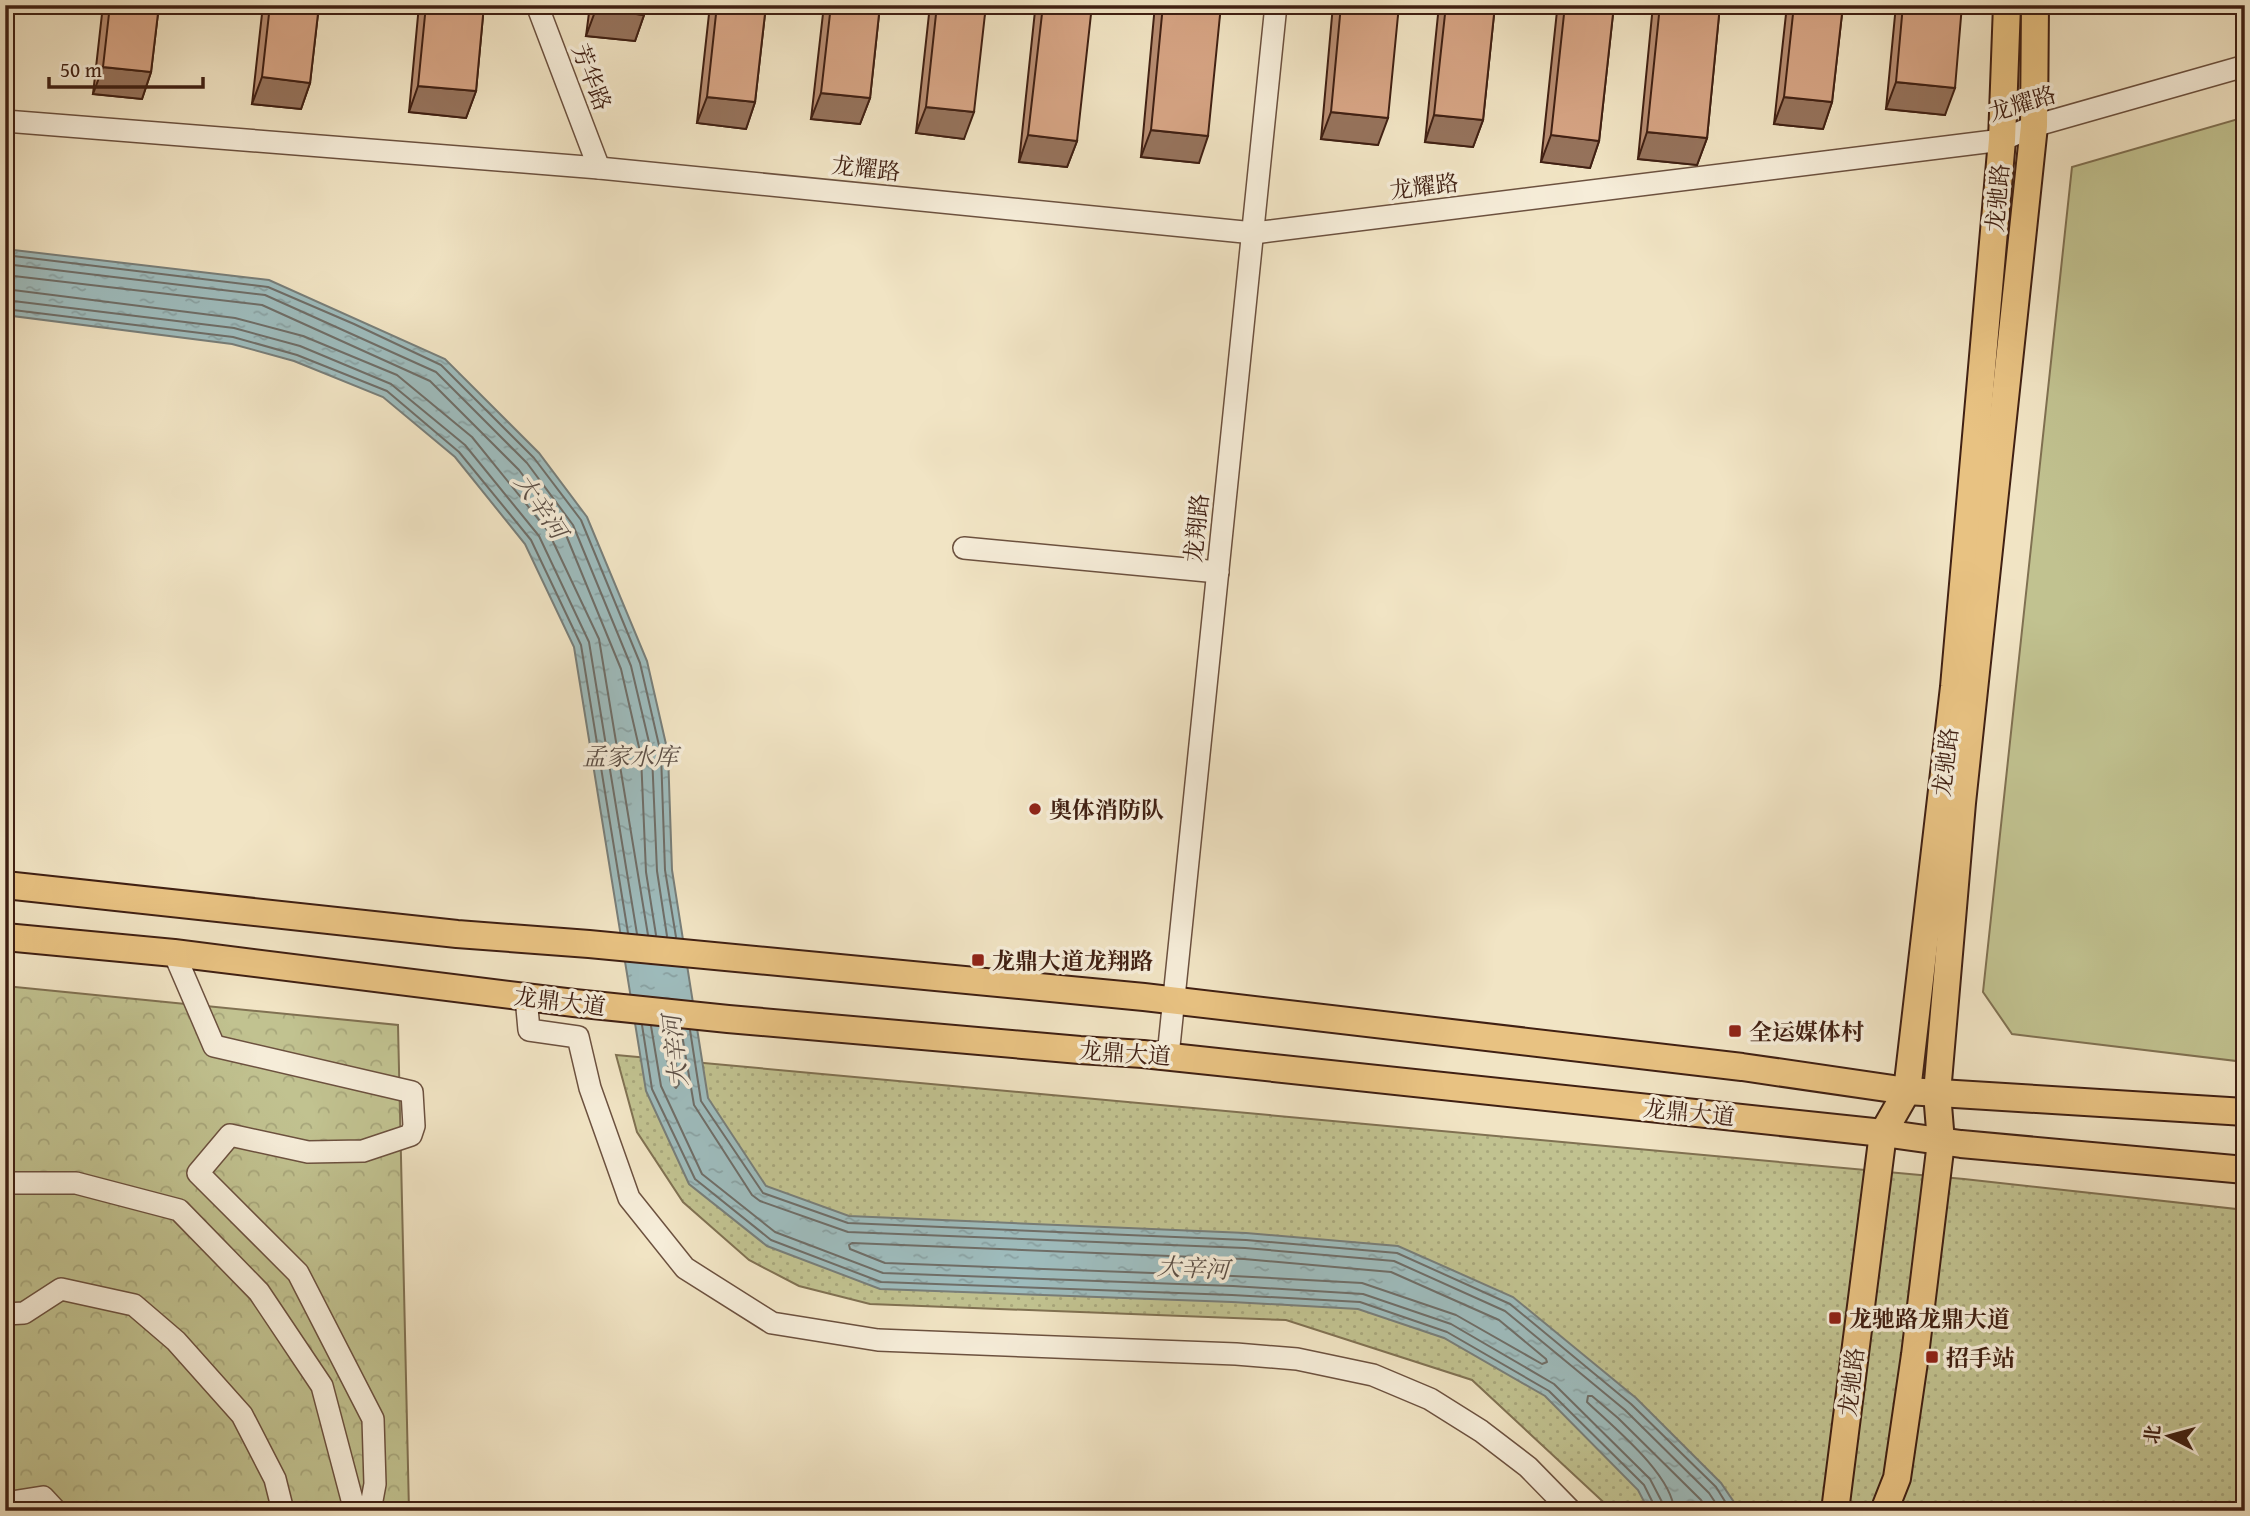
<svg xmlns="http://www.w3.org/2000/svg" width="2250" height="1516" font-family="'Gentium Book Plus','Noto Serif SC',serif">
	<defs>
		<pattern id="forest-crowns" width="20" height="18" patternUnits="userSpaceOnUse" patternTransform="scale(1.75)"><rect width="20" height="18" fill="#c1c290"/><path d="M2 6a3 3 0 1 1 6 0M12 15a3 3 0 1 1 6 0" fill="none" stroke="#a7a67b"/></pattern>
		<pattern id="park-dots" width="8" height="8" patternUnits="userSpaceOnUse" patternTransform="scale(1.75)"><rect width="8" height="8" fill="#c1c290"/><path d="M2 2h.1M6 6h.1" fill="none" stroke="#a7a67b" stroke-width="1.8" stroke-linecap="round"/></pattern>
		<pattern id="water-ripples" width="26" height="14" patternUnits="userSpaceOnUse" patternTransform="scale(1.75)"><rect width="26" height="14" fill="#9ebcbd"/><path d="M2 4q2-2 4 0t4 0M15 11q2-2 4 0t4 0" fill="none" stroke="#89a1a2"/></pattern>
	</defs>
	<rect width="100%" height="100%" fill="#f1e4c4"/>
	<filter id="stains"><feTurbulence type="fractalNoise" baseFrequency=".00286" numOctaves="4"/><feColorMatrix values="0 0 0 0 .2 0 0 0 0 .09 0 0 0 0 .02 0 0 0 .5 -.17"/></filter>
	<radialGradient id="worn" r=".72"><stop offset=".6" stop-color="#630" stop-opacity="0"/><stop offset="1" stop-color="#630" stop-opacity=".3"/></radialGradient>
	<path fill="#c1c290" stroke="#807152" stroke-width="2" d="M 2245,117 L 2245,1062 L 2012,1034 L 1983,992 L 2072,167 Z"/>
	<path fill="url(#forest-crowns)" stroke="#807152" stroke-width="2" d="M 5,986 L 398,1025 L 409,1511 L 5,1511 Z"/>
	<path fill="url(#park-dots)" stroke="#807152" stroke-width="2" d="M 616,1055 L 1964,1179 L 2245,1210 L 2245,1511 L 1613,1511 L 1472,1380 L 1286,1320 L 870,1304 L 799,1286 L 749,1260 L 683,1202 L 637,1132 Z"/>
	<g fill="url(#water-ripples)" stroke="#787e79" stroke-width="2">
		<path d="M 5,249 L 269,280 L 445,359 L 539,453 L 587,517 L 647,661 L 668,753 L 672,870 L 708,1098 L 766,1186 L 849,1216 L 1246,1233 L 1398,1246 L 1513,1297 L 1636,1398 L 1721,1483 L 1740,1511 L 1649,1511 L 1638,1490 L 1545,1396 L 1444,1338 L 1358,1309 L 1232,1302 L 880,1289 L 767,1246 L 689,1184 L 646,1091 L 574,647 L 525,544 L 455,457 L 383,397 L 294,361 L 232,344 L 5,315 Z"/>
		<path d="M 2144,1503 L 2185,1511 L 2094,1511 Z"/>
	</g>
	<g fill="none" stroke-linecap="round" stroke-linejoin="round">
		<g stroke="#6f6e68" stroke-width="2">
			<path d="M 5,255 L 268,287 L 354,324 L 441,365 L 534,458 L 581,520 L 640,663 L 661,754 L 665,870 L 676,937"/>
			<path d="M 5,264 L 265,295 L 436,372 L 527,463 L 573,525 L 631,666 L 652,755 L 657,871 L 667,936"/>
			<path d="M 5,275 L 262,305 L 430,381 L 519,470 L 564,530 L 621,669 L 641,756 L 646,872 L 656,935"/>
			<path d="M 5,289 L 235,318 L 303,336 L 397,375 L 472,437 L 548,531 L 599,639 L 648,935"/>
			<path d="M 5,300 L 234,328 L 300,346 L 391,384 L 465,445 L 539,536 L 589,642 L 637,934"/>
			<path d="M 5,309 L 233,337 L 297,355 L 387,391 L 459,452 L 531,540 L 581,645 L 628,933"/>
			<path d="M 642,1025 L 652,1089 L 695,1179 L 771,1240 L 881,1282 L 1232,1295 L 1360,1302 L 1447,1332 L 1549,1391 L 1644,1485 L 1654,1505 L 1655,1511"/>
			<path d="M 651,1026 L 661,1086 L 702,1174 L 775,1232 L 883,1273 L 1233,1286 L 1363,1294 L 1451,1324 L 1554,1384 L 1650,1479 L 1662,1502 L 1664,1511"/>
			<path d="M 662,1027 L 671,1083 L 676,1088 L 679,1084 L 670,1028"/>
			<path d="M 681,1029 L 694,1105 L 752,1195 L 760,1201 L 848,1232 L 1245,1248 L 1394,1261 L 1505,1311 L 1625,1410 L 1709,1493 L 1721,1511"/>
			<path d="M 690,1030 L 701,1101 L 763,1193 L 848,1223 L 1246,1240 L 1397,1253 L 1510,1304 L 1631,1404 L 1716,1487 L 1731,1511"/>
			<path d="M 852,1243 L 1244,1259 L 1391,1272 L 1499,1320 L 1546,1359 L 1547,1362 L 1542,1364 L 1456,1315 L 1362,1283 L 1233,1276 L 885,1263 L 850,1249 L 849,1245 Z"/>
			<path d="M 1674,1511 C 1673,1475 1612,1426 1587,1402 L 1588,1396 L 1592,1396 L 1618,1418 L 1701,1500 L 1708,1511"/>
		</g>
		<defs>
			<g id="minor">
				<path d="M 537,5 L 599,168"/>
				<path d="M 5,121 L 599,168 L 1254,233 L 2002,140 L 2034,126 L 2245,66"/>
				<path d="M 964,548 L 1218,572"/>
				<path d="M 174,953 L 214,1046 L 412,1092 L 414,1126 L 411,1135 L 363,1151 L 308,1152 L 230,1135 L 198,1173 L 298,1273 L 373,1419 L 375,1484 L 370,1511"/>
				<path d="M 526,997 L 529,1030 L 578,1037 L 590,1088 L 629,1198 L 685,1268 L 772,1323 L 878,1340 L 1236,1354 L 1297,1359 L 1373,1375 L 1430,1399 L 1481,1431 L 1528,1467 L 1571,1511"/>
				<path d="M 1168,1056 L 1276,5"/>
				<path d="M 5,1183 L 76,1183 L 179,1210 L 259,1292 L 322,1386 L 355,1511"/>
				<path d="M 5,1314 L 24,1313 L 61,1289 L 134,1305 L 176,1341 L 242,1415 L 275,1479 L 283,1511"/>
				<path d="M 5,1503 L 43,1497 L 56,1511"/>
			</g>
			<g id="major">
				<path d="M 5,885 L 457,934 L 589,944 L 1144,997 L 1742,1067 L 1907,1091 L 2245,1112"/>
				<path d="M 5,937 L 174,953 L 574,1003 L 728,1019 L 1080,1050 L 1143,1054 L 1883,1133 L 1961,1144 L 2245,1170"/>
				<path d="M 1835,1511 L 1883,1133 L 1907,1091 L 1954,687 L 2002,140 L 2007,5"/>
				<path d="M 1884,1511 L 1897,1478 L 1915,1355 L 1941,1142 L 1937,1093 L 1962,803 L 2034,126 L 2035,5"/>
			</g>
		</defs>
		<use href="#minor" stroke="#6c513f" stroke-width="24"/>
		<use href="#major" stroke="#402013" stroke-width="30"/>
		<use href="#minor" stroke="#f6edd9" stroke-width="21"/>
		<use href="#major" stroke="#e8c282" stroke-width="26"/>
	</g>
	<g fill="#b88d72" stroke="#402013" stroke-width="2">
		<path d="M 103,5 L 159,5 L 151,72 L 142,99 L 93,94 Z"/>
		<path d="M 263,5 L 319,5 L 310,83 L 301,109 L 252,104 Z"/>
		<path d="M 419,5 L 484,5 L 476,91 L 466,118 L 409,112 Z"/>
		<path d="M 590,5 L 646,5 L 644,15 L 635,41 L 586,36 Z"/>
		<path d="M 710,5 L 766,5 L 755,102 L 746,129 L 697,123 Z"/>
		<path d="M 824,5 L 880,5 L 870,98 L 860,124 L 811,119 Z"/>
		<path d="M 930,5 L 986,5 L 964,139 L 916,133 Z"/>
		<path d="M 1037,5 L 1043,5 L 1077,141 L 1067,167 L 1019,162 L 1035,11 Z"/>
		<path d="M 1155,5 L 1221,5 L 1199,163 L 1141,157 Z"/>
		<path d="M 1333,5 L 1399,5 L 1378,145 L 1321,139 Z"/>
		<path d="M 1439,5 L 1495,5 L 1483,120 L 1473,147 L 1425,142 Z"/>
		<path d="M 1559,5 L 1614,5 L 1599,141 L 1590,168 L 1541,162 L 1557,11 Z"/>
		<path d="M 1653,5 L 1720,5 L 1707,138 L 1697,165 L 1638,159 Z"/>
		<path d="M 1787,5 L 1843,5 L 1832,102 L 1823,129 L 1774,124 Z"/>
		<path d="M 1896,5 L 1962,5 L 1945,115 L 1886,109 Z"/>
	</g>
	<g fill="#96735c" stroke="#402013" stroke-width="2">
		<path d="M 596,9 L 644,15 L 635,41 L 586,36 Z"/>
		<path d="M 103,67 L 151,72 L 142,99 L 93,94 Z"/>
		<path d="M 262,77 L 310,83 L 301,109 L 252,104 Z"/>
		<path d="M 1896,82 L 1955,88 L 1945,115 L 1886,109 Z"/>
		<path d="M 418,86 L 476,91 L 466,118 L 409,112 Z"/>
		<path d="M 821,93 L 870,98 L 860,124 L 811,119 Z"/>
		<path d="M 707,97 L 755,102 L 746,129 L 697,123 Z"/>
		<path d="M 1784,97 L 1832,102 L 1823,129 L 1774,124 Z"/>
		<path d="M 926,107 L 974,112 L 964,139 L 916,133 Z"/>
		<path d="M 1331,112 L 1388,118 L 1378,145 L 1321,139 Z"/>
		<path d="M 1434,115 L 1483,120 L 1473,147 L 1425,142 Z"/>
		<path d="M 1151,130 L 1208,136 L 1199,163 L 1141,157 Z"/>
		<path d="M 1647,132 L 1707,138 L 1697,165 L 1638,159 Z"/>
		<path d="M 1028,135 L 1077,141 L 1067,167 L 1019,162 Z"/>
		<path d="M 1551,135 L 1599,141 L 1590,168 L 1541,162 Z"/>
	</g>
	<g fill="#d6a484" stroke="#402013" stroke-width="2">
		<path d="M 110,5 L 159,5 L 151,72 L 103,67 Z"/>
		<path d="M 270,5 L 319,5 L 310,83 L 262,77 Z"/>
		<path d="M 426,5 L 484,5 L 476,91 L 418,86 Z"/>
		<path d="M 597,5 L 646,5 L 644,15 L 596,9 Z"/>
		<path d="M 717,5 L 766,5 L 755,102 L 707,97 Z"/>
		<path d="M 831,5 L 880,5 L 870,98 L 821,93 Z"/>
		<path d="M 937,5 L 986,5 L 974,112 L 926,107 Z"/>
		<path d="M 1043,5 L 1092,5 L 1077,141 L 1028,135 Z"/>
		<path d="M 1163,5 L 1221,5 L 1208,136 L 1151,130 Z"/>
		<path d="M 1341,5 L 1399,5 L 1388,118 L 1331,112 Z"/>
		<path d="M 1446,5 L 1495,5 L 1483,120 L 1434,115 Z"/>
		<path d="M 1565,5 L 1614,5 L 1599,141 L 1551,135 Z"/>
		<path d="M 1660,5 L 1720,5 L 1707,138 L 1647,132 Z"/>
		<path d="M 1794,5 L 1843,5 L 1832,102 L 1784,97 Z"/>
		<path d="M 1903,5 L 1962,5 L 1955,88 L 1896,82 Z"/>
	</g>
	<g fill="#8f2418" stroke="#f6edd9" stroke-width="2.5">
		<circle cx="1035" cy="809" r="7"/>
		<rect x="971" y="953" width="14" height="14" rx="3.5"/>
		<rect x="1728" y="1024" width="14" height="14" rx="3.5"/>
		<rect x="1828" y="1311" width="14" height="14" rx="3.5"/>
		<rect x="1925" y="1350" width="14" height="14" rx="3.5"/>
	</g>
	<g text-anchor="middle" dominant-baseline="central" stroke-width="7" stroke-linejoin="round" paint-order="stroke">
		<g font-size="23" fill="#402013" stroke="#f6edd9">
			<text transform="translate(592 77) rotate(69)">芳华路</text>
			<text transform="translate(2022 103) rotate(-17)">龙耀路</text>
			<text transform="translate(866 168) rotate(6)">龙耀路</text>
			<text transform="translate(1424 186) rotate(-7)">龙耀路</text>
			<text transform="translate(1997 198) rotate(-85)">龙驰路</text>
			<text transform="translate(1196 528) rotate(-84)">龙翔路</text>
			<text transform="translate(1945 762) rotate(-83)">龙驰路</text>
			<text transform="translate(560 1001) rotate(7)">龙鼎大道</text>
			<text transform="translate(1125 1053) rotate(4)">龙鼎大道</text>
			<text transform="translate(1689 1112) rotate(6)">龙鼎大道</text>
			<text transform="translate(1851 1382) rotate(-83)">龙驰路</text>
		</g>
		<g font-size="23" font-weight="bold" fill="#402013" stroke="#f6edd9" text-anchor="start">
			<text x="1049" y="809">奥体消防队</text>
			<text x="992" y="960">龙鼎大道龙翔路</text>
			<text x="1749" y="1031">全运媒体村</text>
			<text x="1849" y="1318">龙驰路龙鼎大道</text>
			<text x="1946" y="1357">招手站</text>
		</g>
		<g font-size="24" font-style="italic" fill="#5c4f46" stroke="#f6edd9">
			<text transform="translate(541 506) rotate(56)">大辛河</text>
			<text x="630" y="756">孟家水库</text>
			<text transform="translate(675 1051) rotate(-96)">大辛河</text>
			<text transform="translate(1193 1268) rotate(3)">大辛河</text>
		</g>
	</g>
	<rect width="2250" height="1516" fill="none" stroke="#f1e4c4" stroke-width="28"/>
	<rect x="7" y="7" width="2236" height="1502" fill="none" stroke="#402013" stroke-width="3.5"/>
	<rect x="14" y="14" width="2222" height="1488" fill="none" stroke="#402013" stroke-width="2"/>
	<g transform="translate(2169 1436) rotate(276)" stroke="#f6edd9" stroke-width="5" paint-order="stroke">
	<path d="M0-5L12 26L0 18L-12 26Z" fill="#402013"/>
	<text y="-10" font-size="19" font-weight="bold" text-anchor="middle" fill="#402013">北</text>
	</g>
	<path d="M49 77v10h154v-10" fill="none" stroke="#402013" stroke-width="3.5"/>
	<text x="60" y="77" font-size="21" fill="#402013" stroke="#f6edd9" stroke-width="5" paint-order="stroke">50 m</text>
	<rect width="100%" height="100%" filter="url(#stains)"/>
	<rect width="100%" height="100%" fill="url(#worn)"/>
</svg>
